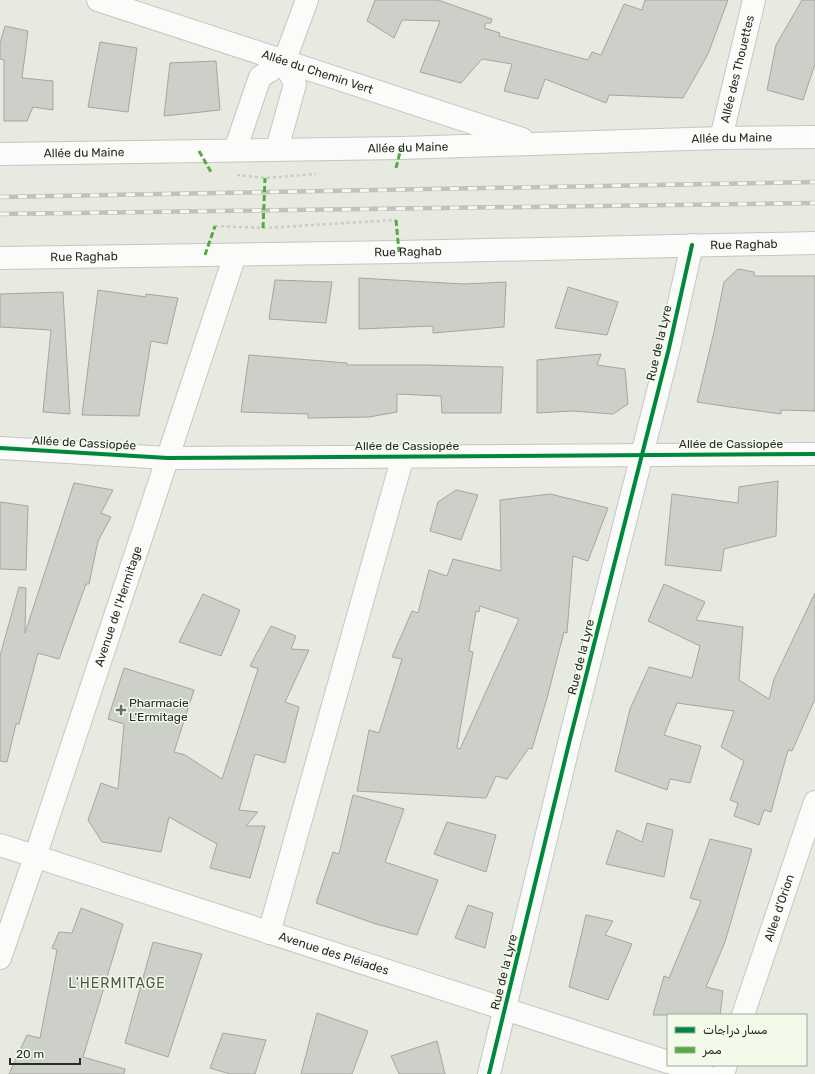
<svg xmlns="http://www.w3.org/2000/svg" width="815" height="1074" font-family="Rubik,Vazirmatn,sans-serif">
	<rect width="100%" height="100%" fill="#e6eae0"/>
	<g fill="#cdd0c8" stroke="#a4a6a0" fill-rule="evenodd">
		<path d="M 375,0 L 438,0 L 492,19 L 491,23 L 486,23 L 484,28 L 500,33 L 499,36 L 588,60 L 592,52 L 601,55 L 624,4 L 642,10 L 645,0 L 728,0 L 708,54 L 683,98 L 609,95 L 606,103 L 545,79 L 538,99 L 504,91 L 512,64 L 482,59 L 461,83 L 420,72 L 440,21 L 402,20 L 394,38 L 367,21 Z"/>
		<path d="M 802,0 L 815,0 L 815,64 L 803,100 L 767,90 L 776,45 Z"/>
		<path d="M 5,26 L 28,31 L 22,78 L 53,81 L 53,110 L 33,107 L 27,121 L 4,121 L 4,60 L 0,59 L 0,43 Z"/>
		<path d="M 100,42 L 137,48 L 128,112 L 88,107 Z"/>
		<path d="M 216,61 L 220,110 L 164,116 L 170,63 Z"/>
		<path d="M 738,269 L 754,272 L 754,276 L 815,276 L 815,411 L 781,410 L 781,414 L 730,407 L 697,402 L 714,332 L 724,282 Z"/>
		<path d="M 359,278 L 464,284 L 506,282 L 504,327 L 433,333 L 433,326 L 359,329 Z"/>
		<path d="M 275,280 L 332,282 L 326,323 L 269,319 Z"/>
		<path d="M 568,287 L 618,302 L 607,335 L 555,328 Z"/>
		<path d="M 98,290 L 146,297 L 146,294 L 178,298 L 167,344 L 151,341 L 139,416 L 82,415 Z"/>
		<path d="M 63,292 L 64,310 L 70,414 L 43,412 L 51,330 L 0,327 L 0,294 Z"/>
		<path d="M 601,354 L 597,365 L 625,369 L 628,404 L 613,414 L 572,411 L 537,413 L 537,360 Z"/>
		<path d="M 249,355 L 347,363 L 347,365 L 429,365 L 503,367 L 501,413 L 442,413 L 441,396 L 397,394 L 397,412 L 369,417 L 308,418 L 308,414 L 241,412 Z"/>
		<path d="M 778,481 L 776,536 L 724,549 L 721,571 L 665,565 L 672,494 L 738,503 L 739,487 Z"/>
		<path d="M 74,483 L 113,490 L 101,513 L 111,517 L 98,541 L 89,584 L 86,584 L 59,659 L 38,653 L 19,724 L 16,724 L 7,762 L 0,761 L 0,656 L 19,587 L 26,588 L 25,633 Z"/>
		<path d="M 456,490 L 478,495 L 461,540 L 430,531 L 438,502 Z"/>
		<path d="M 550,494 L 608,508 L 588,561 L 573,556 L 567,633 L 564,632 L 547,698 L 532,749 L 529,748 L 507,779 L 496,776 L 486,798 L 357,791 L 369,730 L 379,733 L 402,659 L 392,657 L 412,611 L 418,613 L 429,570 L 447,576 L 453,559 L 501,571 L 500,500 ZM 480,606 L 519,619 L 460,749 L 457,748 L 473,652 L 469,651 L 476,611 L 479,612 Z"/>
		<path d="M 0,502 L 28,506 L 26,570 L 0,569 Z"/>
		<path d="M 664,584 L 705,602 L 696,620 L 743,627 L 739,680 L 769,699 L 774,679 L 815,593 L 815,699 L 792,751 L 788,750 L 771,812 L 764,810 L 759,825 L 734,816 L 738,803 L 730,800 L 744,761 L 721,747 L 734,711 L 677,703 L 664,735 L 701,746 L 690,783 L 670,779 L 667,790 L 615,771 L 630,709 L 649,667 L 692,678 L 700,646 L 648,621 Z"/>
		<path d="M 203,594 L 240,610 L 221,656 L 179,642 Z"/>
		<path d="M 271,626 L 296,636 L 291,649 L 309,650 L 285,702 L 299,707 L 285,763 L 255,754 L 239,810 L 258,812 L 246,826 L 265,826 L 250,878 L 210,868 L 217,844 L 169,817 L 161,852 L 102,842 L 88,820 L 101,783 L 118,789 L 124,724 L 108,719 L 124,668 L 194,690 L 174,752 L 185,755 L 222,779 L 258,669 L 250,666 Z"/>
		<path d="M 353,795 L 404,809 L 385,862 L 438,880 L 417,935 L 376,924 L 316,903 L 333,852 L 339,854 Z"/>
		<path d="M 447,822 L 496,835 L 486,872 L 434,854 Z"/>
		<path d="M 647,823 L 673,830 L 664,877 L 606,864 L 617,830 L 642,842 Z"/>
		<path d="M 710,839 L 752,849 L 725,942 L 706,987 L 723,991 L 720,1015 L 653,1015 L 664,976 L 669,978 L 701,901 L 690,898 Z"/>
		<path d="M 468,905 L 493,913 L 485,948 L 455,938 Z"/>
		<path d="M 81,908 L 123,924 L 83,1057 L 125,1069 L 124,1074 L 9,1074 L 27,1035 L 40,1038 L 57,950 L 52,948 L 59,932 L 72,933 Z"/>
		<path d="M 586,915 L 613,921 L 605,935 L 632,944 L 608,1000 L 569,987 Z"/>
		<path d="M 153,942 L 202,954 L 168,1057 L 125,1043 Z"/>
		<path d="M 317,1013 L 368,1031 L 352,1074 L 301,1074 Z"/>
		<path d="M 223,1033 L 266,1040 L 255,1074 L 230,1074 L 210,1068 Z"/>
		<path d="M 437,1041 L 445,1074 L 399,1074 L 391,1056 Z"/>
	</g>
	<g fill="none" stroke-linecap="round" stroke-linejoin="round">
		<defs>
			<g id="street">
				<path id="s1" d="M 98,0 L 522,139"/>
				<path id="s2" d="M 721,138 L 754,0"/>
				<path d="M 277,149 L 295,84 L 284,62"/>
				<path d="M 235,150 L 260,77 L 284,62 L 307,0"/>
				<path id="s3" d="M 0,154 L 401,148 L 721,138 L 815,137"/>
				<path id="s4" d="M 0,258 L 399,252 L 815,243"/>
				<path d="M 0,448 L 168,458 L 815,454"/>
				<path id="s5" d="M 0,845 L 668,1062"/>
				<path d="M 269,933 L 403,456"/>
				<path id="s6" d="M 0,958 L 35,857 L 235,255"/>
				<path id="s7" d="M 743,1015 L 815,802"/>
				<path d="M 676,1065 L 704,1074"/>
				<path d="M 489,1074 L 569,743 L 669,348 L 692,245"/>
				<path d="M 723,1074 L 726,1065"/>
			</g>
		</defs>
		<use href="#street" stroke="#c5c7c1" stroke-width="24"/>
		<g stroke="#cbcbc9" stroke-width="2.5" stroke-dasharray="3 3" stroke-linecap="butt">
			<path d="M 237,175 L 265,178 L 316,174"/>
			<path d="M 215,226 L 263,228 L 396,220"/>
		</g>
		<use href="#street" stroke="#fbfcfa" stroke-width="22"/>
		<defs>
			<g id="rail">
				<path d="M 0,197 L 815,182"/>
				<path d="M 0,214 L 815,203"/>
			</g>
		</defs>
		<use href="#rail" stroke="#c1c2c0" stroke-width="4.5"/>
		<use href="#rail" stroke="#f4faea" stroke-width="3" stroke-dasharray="9" stroke-linecap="butt"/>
		<g stroke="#53ab44" stroke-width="3" stroke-dasharray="6 3" stroke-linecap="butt">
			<path d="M 199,151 L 211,172"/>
			<path d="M 396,168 L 401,148"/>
			<path d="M 396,220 L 399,252"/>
			<path d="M 263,228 L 265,178"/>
			<path d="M 205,255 L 215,226"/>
		</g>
		<defs>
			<g id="cycleway">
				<path d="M 0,448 L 168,458 L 815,454"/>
				<path d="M 489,1074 L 569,743 L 669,348 L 692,245"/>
			</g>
		</defs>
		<use href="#cycleway" stroke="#f4faea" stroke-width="6"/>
		<use href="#cycleway" stroke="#00873e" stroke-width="4"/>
	</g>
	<path fill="#6a6d66" stroke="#f4faea" stroke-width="1.5" d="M119 704h4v4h4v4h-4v4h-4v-4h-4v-4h4z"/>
	<g text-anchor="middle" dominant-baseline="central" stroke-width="3" stroke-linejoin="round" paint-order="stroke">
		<g font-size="12" fill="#282a25" stroke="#f4faea">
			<text stroke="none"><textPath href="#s2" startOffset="71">Allée des Thouettes</textPath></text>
			<text stroke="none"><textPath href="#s1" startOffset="231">Allée du Chemin Vert</textPath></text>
			<text stroke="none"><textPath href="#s3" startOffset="732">Allée du Maine</textPath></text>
			<text stroke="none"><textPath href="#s3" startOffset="408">Allée du Maine</textPath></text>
			<text stroke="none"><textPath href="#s3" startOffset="84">Allée du Maine</textPath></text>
			<text stroke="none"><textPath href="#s4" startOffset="744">Rue Raghab</textPath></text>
			<text stroke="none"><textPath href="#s4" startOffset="408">Rue Raghab</textPath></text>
			<text stroke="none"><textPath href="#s4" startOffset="84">Rue Raghab</textPath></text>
			<text transform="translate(659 343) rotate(-77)">Rue de la Lyre</text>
			<text transform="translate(84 443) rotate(3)">Allée de Cassiopée</text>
			<text x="731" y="444">Allée de Cassiopée</text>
			<text x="407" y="446">Allée de Cassiopée</text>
			<text stroke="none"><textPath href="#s6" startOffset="371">Avenue de l'Hermitage</textPath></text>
			<text transform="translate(581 657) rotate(-76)">Rue de la Lyre</text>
			<text stroke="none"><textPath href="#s7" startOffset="113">Allee d'Orion</textPath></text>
			<text stroke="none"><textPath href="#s5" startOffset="351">Avenue des Pléiades</textPath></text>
			<text transform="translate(504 972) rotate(-76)">Rue de la Lyre</text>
		</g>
		<g font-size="12" fill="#282a25" stroke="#f4faea" text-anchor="start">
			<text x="129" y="703">Pharmacie<tspan x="129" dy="14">L'Ermitage</tspan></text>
		</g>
		<g font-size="14" letter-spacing="1" fill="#54594c" stroke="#f4faea">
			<text x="117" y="983">L'HERMITAGE</text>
		</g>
	</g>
	<rect x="667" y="1014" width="140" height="52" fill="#f4faea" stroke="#a2a79b"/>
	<rect x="675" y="1027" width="20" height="6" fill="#00873e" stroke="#a2a79b"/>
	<text x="703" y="1034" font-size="12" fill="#282a25">مسار دراجات</text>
	<rect x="675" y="1047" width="20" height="6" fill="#53ab44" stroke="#a2a79b"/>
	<text x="703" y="1054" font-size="12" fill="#282a25">ممر</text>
	<path d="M10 1058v6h70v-6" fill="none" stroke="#282a25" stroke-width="2"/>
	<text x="16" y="1058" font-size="12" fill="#282a25" stroke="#f4faea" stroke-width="3" paint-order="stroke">20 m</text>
</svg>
